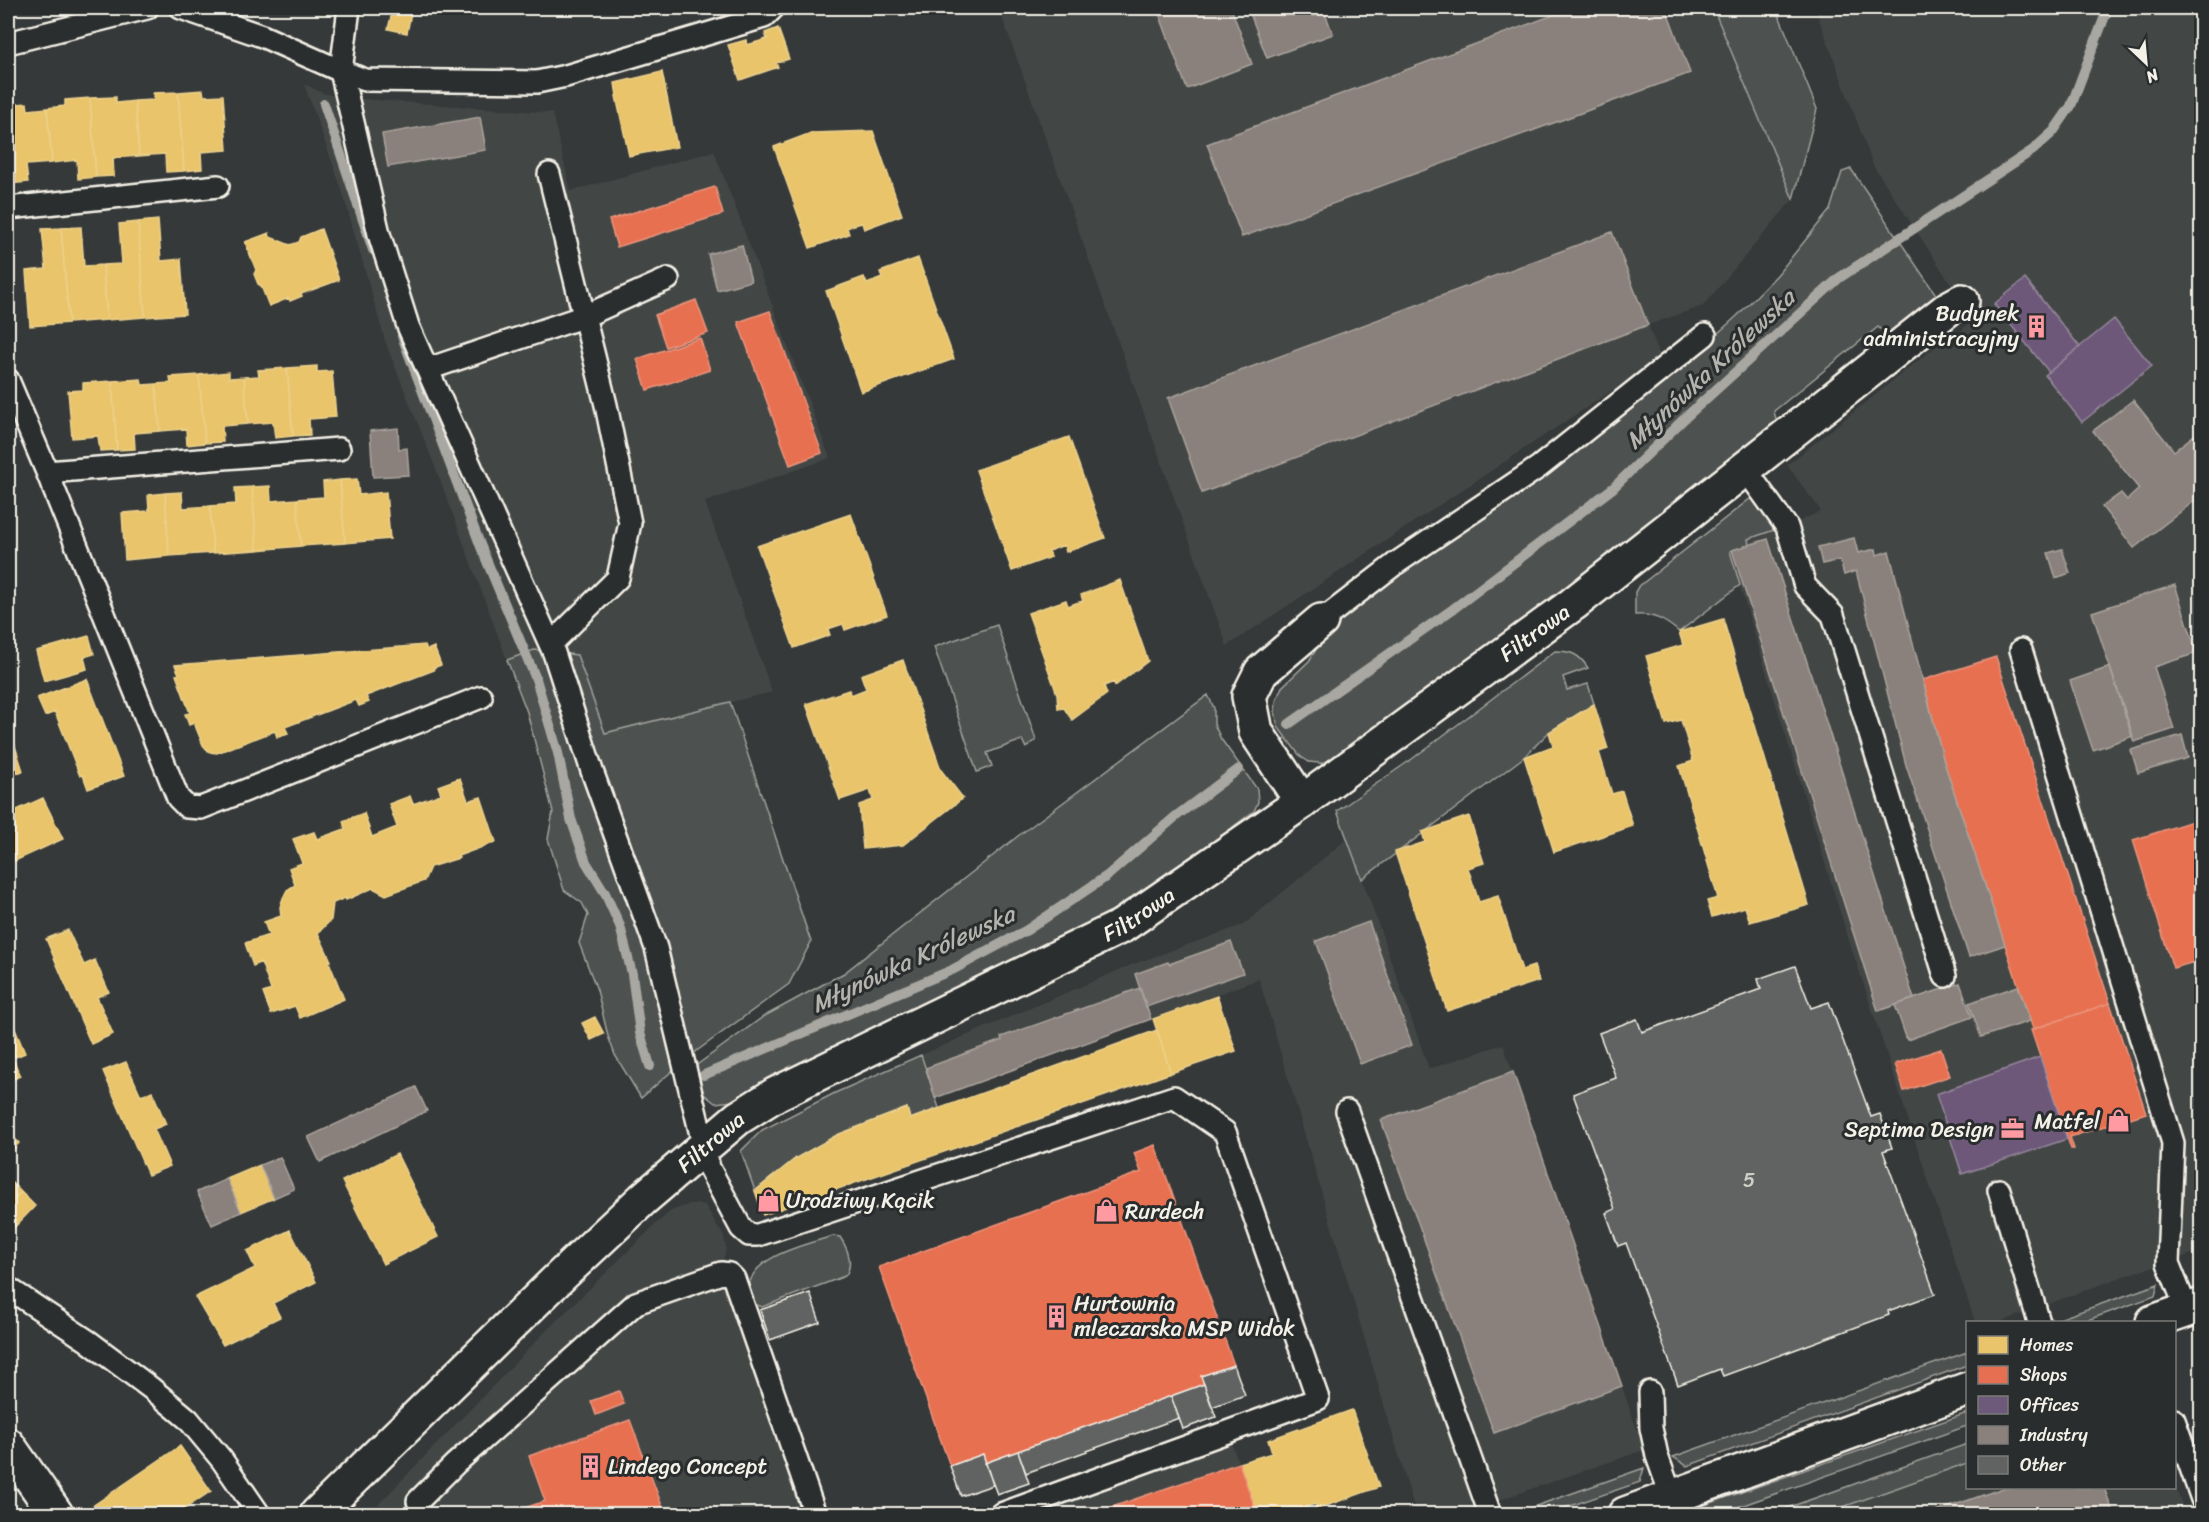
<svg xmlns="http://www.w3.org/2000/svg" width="2209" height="1522" viewBox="0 0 2209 1522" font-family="Sriracha,sans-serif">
<rect width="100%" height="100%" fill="#363939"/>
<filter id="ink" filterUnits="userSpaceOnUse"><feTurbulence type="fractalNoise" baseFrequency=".0167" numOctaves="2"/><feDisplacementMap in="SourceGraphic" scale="12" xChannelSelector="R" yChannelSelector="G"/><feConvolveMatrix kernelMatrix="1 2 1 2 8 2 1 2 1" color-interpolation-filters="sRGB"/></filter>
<g filter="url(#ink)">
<path fill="#434645" d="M 1009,8 L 1713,8 L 1793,199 L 1703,306 L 1648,325 L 1661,358 L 1227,646 L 1000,11 Z
M 1815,8 L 2201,8 L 2201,1251 L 2121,1277 L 2000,1322 L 1975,1322 L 1844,925 L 1729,551 L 1749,544 L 1747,539 L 1787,527 L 1821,511 L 1787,465 L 1944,340 L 1955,339 L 1972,318 L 1964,309 L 1966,307 L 1873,165 Z
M 304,84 L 325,94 L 348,98 L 552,113 L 571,191 L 714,151 L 830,458 L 705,502 L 772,692 L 605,733 L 577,655 L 534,650 L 507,660 L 436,469 L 386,344 L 342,190 Z
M 1348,838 L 1429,1069 L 1503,1044 L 1644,1450 L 1458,1514 L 1416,1514 L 1259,979 L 935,1098 L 921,1055 L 1131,965 L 1243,925 Z
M 690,1204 L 705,1205 L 724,1237 L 726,1248 L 722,1267 L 808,1514 L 369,1514 L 545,1332 L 657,1223 L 671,1211 Z
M 1230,1439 L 1257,1514 L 1014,1514 Z
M 1967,1463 L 1968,1488 L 2175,1486 L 2185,1514 L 1823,1514 Z"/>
<path fill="#4e514f" stroke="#a1a19c" stroke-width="1.5" d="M 1713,8 L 1776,8 L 1817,109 L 1793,199 Z
M 1851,169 L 1939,299 L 1890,338 L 1878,327 L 1774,411 L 1778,428 L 1601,565 L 1329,764 L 1309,762 L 1300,756 L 1278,727 L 1275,712 L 1276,701 L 1282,687 L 1309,661 L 1330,627 L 1388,579 L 1505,500 L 1621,415 L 1698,351 L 1737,316 L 1777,275 L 1830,210 L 1842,172 Z
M 1756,494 L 1777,529 L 1748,539 L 1749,545 L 1730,551 L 1740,585 L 1679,632 C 1666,621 1653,613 1635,615 L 1635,592 L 1638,587 Z
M 997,625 L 1036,740 L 1026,748 L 1022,740 L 987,753 L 992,766 L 977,772 L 934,647 Z
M 534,650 L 577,655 L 605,733 L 730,702 L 811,942 L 789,984 L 687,1058 L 641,1098 L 615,1055 L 608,1036 L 597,990 L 579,943 L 588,915 L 582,903 L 564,890 L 548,839 L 553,812 L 527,712 L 507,660 Z
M 1555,651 C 1571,651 1579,654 1588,668 L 1563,677 L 1567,690 L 1588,684 L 1594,704 L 1549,732 L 1524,757 L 1362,879 L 1337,811 L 1412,759 Z
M 1208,695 L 1214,708 L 1214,724 L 1221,739 L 1257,789 L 1258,802 L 1254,811 L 1233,827 L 1238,837 L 1114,914 L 733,1101 L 715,1103 L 700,1091 L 694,1067 L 763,1017 L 844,973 L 1018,836 Z
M 921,1055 L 939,1108 L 910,1119 L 907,1108 L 837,1135 L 796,1158 L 755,1191 L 741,1151 L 762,1130 L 835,1093 Z
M 833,1236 L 840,1237 C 848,1249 854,1265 845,1276 L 762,1307 L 755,1304 C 754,1299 751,1294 750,1290 C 745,1257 811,1243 833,1236 Z
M 2158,1284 L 2155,1296 L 2082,1322 L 2058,1322 L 2056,1320 Z
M 1967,1352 L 1967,1365 L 1687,1466 L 1673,1457 Z
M 1967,1413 L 1967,1426 L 1718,1514 L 1695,1514 L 1702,1506 Z
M 1967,1444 L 1967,1463 L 1823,1514 L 1770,1514 Z
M 1644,1468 L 1640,1482 L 1547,1514 L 1513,1514 Z"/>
<path fill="#e9c46a" stroke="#ecd290" stroke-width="1.5" d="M 393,8 L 412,8 L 407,33 L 388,29 Z
M 778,28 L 789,59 L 776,63 L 778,67 L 740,80 L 728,45 L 746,40 L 747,45 L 767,39 L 765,33 Z
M 662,72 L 677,147 L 629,156 L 616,96 L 617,96 L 615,83 Z
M 203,90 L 204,96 L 223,95 L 227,150 L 201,152 L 202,169 L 184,171 L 178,92 Z
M 178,92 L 184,171 L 166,172 L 165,154 L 139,156 L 135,101 L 154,100 L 153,93 Z
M 116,97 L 116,103 L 135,101 L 139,156 L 113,158 L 114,176 L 96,177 L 90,98 Z
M 90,98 L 96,177 L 78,179 L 77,160 L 52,163 L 47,108 L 65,106 L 65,100 Z
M 27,103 L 28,110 L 47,108 L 52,163 L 26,165 L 28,182 L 9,184 L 8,105 Z
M 873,131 L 902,215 L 864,229 L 862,223 L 854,225 L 847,228 L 849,234 L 810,248 L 774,147 L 811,133 Z
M 158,220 L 161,261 L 181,259 L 185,314 L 145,317 L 138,222 Z
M 138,222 L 145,317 L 107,320 L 103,265 L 122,264 L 119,224 Z
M 81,227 L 84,266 L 103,265 L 107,320 L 69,323 L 61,228 Z
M 61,228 L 69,323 L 30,326 L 26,271 L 46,269 L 42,229 Z
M 321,229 L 339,280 L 301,294 L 302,296 L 290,301 L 289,298 L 269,306 L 261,286 L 258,284 L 254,274 L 256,270 L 245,242 L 269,233 L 270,237 L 290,245 L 299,242 L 301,237 Z
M 918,258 L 954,359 L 861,392 L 826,291 L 864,277 L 867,284 L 882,278 L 880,272 Z
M 317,366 L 317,372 L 332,371 L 336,417 L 309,419 L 310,435 L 293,436 L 287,368 Z
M 287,368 L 293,436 L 275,438 L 273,422 L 248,424 L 244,377 L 259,376 L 258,370 Z
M 229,372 L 229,378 L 244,377 L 248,424 L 222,426 L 223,442 L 205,443 L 199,375 Z
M 199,375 L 205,443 L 187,445 L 186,429 L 160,431 L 156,384 L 171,383 L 170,377 Z
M 141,379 L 142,385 L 156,384 L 160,431 L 134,433 L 135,449 L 117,450 L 112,381 Z
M 112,381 L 117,450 L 100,451 L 98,436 L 72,438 L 68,391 L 83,390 L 83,383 Z
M 1069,437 L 1105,538 L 1066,552 L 1064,545 L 1049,551 L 1051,557 L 1012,571 L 976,470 Z
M 357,479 L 359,495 L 386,492 L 390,539 L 345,543 L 340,480 Z
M 340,480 L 345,543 L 301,546 L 297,499 L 324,497 L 323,482 Z
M 270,486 L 271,501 L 297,499 L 301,546 L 257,550 L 252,487 Z
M 252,487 L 257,550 L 213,553 L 210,506 L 236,504 L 235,488 Z
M 182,492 L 183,508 L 210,506 L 213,553 L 169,556 L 165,493 Z
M 165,493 L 169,556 L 125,560 L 122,513 L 149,511 L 148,495 Z
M 851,514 L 887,615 L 845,630 L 843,624 L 828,629 L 830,635 L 794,648 L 757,546 Z
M 1120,580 L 1148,661 L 1115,686 L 1114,682 L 1104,686 L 1107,694 L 1072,720 L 1064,708 L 1058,709 L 1057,694 L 1028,613 L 1066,600 L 1068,606 L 1076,603 L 1083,601 L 1081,595 Z
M 1723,619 L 1809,905 L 1750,922 L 1745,907 L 1712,917 L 1707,901 L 1718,898 L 1679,766 L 1693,761 L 1681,720 L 1666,724 L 1646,656 L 1683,645 L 1679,632 Z
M 89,636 L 94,654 L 84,657 L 87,669 L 44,681 L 36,651 Z
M 425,645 L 427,650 L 434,647 L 441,665 L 433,668 L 434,670 L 366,696 L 369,702 L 359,706 L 356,700 L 285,727 L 288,733 L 277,737 L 275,731 L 217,753 L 209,752 L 203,745 L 194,723 L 189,725 L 185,714 L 190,713 L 176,675 L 179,674 L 175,665 Z
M 903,660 L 941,770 L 963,798 L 903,845 L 863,849 L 859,805 L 873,800 L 870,790 L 840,800 L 806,704 L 849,690 L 851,695 L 866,689 L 861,675 Z
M 87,679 L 124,776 L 88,789 L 83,775 L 80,776 L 55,712 L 45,716 L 37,698 Z
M 1594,704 L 1608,749 L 1599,752 L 1612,794 L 1622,791 L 1633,826 L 1554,852 L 1524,757 L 1553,746 L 1549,732 Z
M 8,724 L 23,771 L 8,776 Z
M 460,778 L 468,801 L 481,797 L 496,842 L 458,856 L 459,858 L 430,867 L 424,881 L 386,895 L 373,888 L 346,900 L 345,898 L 333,903 L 331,920 L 318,933 L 331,961 L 329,962 L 344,999 L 300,1018 L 295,1006 L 271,1014 L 263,993 L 271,990 L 261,962 L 253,966 L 245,943 L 269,935 L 264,922 L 281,916 L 280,907 L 283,898 L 287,890 L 295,885 L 289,868 L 302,863 L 293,839 L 314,832 L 317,839 L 345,829 L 343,821 L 364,813 L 372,837 L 397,827 L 389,804 L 410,796 L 413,804 L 441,794 L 438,786 Z
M 43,798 L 63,839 L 8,864 L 8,814 Z
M 1469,816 L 1484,863 L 1468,868 L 1479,902 L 1498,896 L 1522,970 L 1534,966 L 1539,981 L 1447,1011 L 1395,852 L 1425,842 L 1422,832 Z
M 68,930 L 84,965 L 95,960 L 109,992 L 97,997 L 113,1034 L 91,1044 L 46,939 Z
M 1217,996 L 1236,1051 L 1171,1073 L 1153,1019 Z
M 8,1012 L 25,1053 L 13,1058 L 20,1076 L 8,1082 Z
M 595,1017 L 604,1034 L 591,1040 L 582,1023 Z
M 1157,1030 L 1171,1073 L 763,1215 L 755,1191 L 796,1158 L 837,1135 L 907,1108 L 910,1119 Z
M 126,1062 L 141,1096 L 152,1091 L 166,1124 L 154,1129 L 170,1166 L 148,1175 L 103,1071 Z
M 8,1131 L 19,1143 L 8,1155 Z
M 397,1154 L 438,1237 L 383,1264 L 342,1181 Z
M 260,1165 L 274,1198 L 241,1212 L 227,1179 Z
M 8,1179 L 21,1192 L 8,1205 Z
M 21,1192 L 35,1206 L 8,1234 L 8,1205 Z
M 290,1230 L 316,1282 L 273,1303 L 280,1317 L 223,1345 L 195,1297 L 255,1268 L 247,1251 Z
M 1352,1410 L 1379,1487 L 1317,1509 L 1315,1504 L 1286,1514 L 1257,1514 L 1239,1463 L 1272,1453 L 1268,1440 Z
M 180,1446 L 211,1491 L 177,1514 L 88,1514 L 85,1511 Z"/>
<path fill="#e76f51" stroke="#eb967e" stroke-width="1.5" d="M 715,187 L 723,214 L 617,247 L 609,220 Z
M 696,300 L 708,333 L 666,347 L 655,315 Z
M 770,311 L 822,453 L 790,465 L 738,322 Z
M 700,338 L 710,370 L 647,390 L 637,359 Z
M 1996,657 L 2110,1003 L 2033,1029 L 1944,762 L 1923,680 Z
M 2202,818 L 2202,960 L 2173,968 L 2133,840 Z
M 2110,1003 L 2146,1113 L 2070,1137 L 2074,1149 L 2071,1149 L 2031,1030 Z
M 1941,1049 L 1950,1076 L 1904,1091 L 1895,1064 Z
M 1155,1145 L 1234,1365 L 1201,1376 L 1204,1384 L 985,1463 L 983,1454 L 950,1466 L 879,1267 L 1141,1172 L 1134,1153 Z
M 619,1391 L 624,1404 L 596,1415 L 591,1401 Z
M 630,1420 L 665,1514 L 507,1514 L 545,1501 L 529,1456 Z
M 1239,1463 L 1257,1514 L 1092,1514 Z"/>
<path fill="#6d597a" stroke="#96879b" stroke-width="1.5" d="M 2025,279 L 2080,347 L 2049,372 L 1994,304 Z
M 2114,319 L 2152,366 L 2082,422 L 2045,375 Z
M 2040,1057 L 2067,1139 L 1962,1174 L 1936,1094 Z"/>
<path fill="#8a817c" stroke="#aaa39c" stroke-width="1.5" d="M 1157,8 L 1231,8 L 1252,64 L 1187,89 Z
M 1248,8 L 1323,8 L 1333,34 L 1267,58 Z
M 1572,8 L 1666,8 L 1690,73 L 1242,237 L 1207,144 Z
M 480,117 L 486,150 L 388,167 L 382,134 Z
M 1612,232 L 1648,325 L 1202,493 L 1168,398 Z
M 742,245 L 751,281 L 717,290 L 708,254 Z
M 2133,400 L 2174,451 L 2198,432 L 2202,436 L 2202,495 L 2134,548 L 2102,507 L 2121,493 L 2127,500 L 2139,489 L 2093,431 Z
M 398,428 L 399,449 L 407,448 L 409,475 L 373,477 L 370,431 Z
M 1854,538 L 1858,553 L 1876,549 L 1877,555 L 1889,551 L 1944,762 L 2005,945 L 1969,957 L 1906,765 L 1856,571 L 1844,575 L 1840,560 L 1822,564 L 1818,547 Z
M 1768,539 L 1914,999 L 1878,1011 L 1732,550 Z
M 2062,549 L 2070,573 L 2056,578 L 2048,553 Z
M 2175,585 L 2197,653 L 2154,667 L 2174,729 L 2134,742 L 2092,612 Z
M 2110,667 L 2133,736 L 2093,750 L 2070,681 Z
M 2182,735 L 2188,758 L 2138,773 L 2131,750 Z
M 1369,922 L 1412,1045 L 1360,1064 L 1316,941 Z
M 1231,942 L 1243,973 L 1146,1007 L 1135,974 L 1168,962 L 1169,964 Z
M 1960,983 L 1972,1017 L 1907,1040 L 1895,1005 Z
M 2018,986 L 2030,1021 L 1981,1037 L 1969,1003 Z
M 1140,988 L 1151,1019 L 935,1098 L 926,1068 L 1002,1040 L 1001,1037 Z
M 1513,1072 L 1622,1386 L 1494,1433 L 1381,1120 Z
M 416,1087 L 427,1111 L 320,1162 L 308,1137 Z
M 280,1157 L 294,1189 L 274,1198 L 260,1165 Z
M 227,1179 L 241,1212 L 212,1225 L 197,1192 Z
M 2003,1488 L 2104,1488 L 2114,1514 L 1929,1514 Z"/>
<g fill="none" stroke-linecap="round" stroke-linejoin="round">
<path stroke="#a8a7a1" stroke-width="10" d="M 324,104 L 373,250
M 402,336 L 481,547 L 536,679 L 558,753 L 571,819 L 586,862 L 605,893 L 620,926 L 632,974 L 640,1033 L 650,1066
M 1289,724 L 1453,609 L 1613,488 L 1687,416 L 1839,278 L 2033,150 L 2053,132 L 2071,106 L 2108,8
M 704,1075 L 952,970 L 1027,930 L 1107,876 L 1175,817 L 1239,769"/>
</g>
<path fill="#616362" stroke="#f4f1e8" stroke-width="1.5" d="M 1795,966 L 1811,1008 L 1829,1002 L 1871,1117 L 1880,1114 L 1892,1148 L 1883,1151 L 1935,1294 L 1888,1311 L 1889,1315 L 1723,1376 L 1720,1369 L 1678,1385 L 1626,1243 L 1618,1246 L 1606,1213 L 1615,1209 L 1573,1094 L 1616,1078 L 1599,1033 L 1637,1019 L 1642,1032 L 1761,989 L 1758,979 Z
M 810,1293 L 820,1322 L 770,1340 L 760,1310 Z
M 1234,1365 L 1245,1395 L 1212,1407 L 1201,1376 Z
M 1204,1384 L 1216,1417 L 1183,1429 L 1171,1396 Z
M 1171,1396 L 1179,1418 L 1026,1473 L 1018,1451 Z
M 1018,1451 L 1029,1483 L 997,1494 L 985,1463 Z
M 983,1454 L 993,1485 L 961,1496 L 950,1466 Z"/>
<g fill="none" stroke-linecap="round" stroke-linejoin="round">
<defs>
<path id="lane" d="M 181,8 L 262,36 L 341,71 L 379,234 L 408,326 L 554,653 L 592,771 L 656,948 L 709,1168 L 741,1228 L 749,1235 L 758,1235 L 1174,1097 L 1225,1132 L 1318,1399 L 1001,1514
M 349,8 L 341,71 L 365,80 L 537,82 L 566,76 L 764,17 L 773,8
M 8,43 L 147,8
M 549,174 L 606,405 L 630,523 L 618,578 L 551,644
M 8,208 L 218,186
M 428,369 L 585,316 L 668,279
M 8,380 L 47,472 L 178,798 L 187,807 L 201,808 L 481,697
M 1746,470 L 1787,527 L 1805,586 L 1833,615 L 1945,976
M 47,472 L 339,449
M 1321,621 L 1395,564 L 1539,467 L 1705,335
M 2021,650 L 2173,1143 L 2168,1263 L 2187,1310
M 1347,1111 L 1490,1514
M 1999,1190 L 2039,1322
M 8,1288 L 88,1341 L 152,1389 L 188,1419 L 222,1460 L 259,1514
M 1650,1392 L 1651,1428 L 1657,1456 L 1672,1498
M 2174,1420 L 2202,1499
M 418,1501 L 455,1464 L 636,1303 L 721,1273 L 729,1274 L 734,1279 L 815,1514"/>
<g id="street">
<path d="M 1302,802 L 1256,732 L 1249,696 L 1261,672 L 1321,621"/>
<path d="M 2153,1322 L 2202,1305"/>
<path id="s1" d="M 317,1514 L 562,1275 L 643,1199 L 738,1118 L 776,1094 L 1122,926 L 1302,802 L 1573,604 L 1949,308 L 1962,301"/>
<path d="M 1625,1514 L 1968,1389"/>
</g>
<path id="secondary" d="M 8,1445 L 56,1514"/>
</defs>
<use href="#lane" stroke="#f4f1e8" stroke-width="26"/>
<use href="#street" stroke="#f4f1e8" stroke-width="38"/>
<use href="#secondary" stroke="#f4f1e8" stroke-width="38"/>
<use href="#lane" stroke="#2a2d2e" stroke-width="21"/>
<use href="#street" stroke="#2a2d2e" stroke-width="33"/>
<use href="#secondary" stroke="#2a2d2e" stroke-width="33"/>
</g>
</g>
<defs>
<symbol id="building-bare" viewBox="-9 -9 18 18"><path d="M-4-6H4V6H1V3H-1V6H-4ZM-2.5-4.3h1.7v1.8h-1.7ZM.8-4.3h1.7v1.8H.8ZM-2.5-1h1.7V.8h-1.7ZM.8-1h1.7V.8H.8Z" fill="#ff9aa2" stroke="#2a2d2e" stroke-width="2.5" paint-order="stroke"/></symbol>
<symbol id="shop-bare" viewBox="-9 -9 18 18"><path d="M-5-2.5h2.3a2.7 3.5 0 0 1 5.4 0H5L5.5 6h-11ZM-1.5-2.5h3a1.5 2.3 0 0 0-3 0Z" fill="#ff9aa2" stroke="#2a2d2e" stroke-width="2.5" paint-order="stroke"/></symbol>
<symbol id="office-bare" viewBox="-9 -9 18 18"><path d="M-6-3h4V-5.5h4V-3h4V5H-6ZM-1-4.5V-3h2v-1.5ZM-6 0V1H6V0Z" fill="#ff9aa2" stroke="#2a2d2e" stroke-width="2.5" paint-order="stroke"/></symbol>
</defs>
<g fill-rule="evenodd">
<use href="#building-bare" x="2020" y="310" width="33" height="33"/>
<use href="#shop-bare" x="2102" y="1104" width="33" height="33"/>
<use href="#office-bare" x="1996" y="1112" width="33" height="33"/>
<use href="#shop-bare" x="752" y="1184" width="33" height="33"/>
<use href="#shop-bare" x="1090" y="1194" width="33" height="33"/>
<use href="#building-bare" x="1040" y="1300" width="33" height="33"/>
<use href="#building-bare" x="574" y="1450" width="33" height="33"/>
</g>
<g text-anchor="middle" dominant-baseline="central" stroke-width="6" stroke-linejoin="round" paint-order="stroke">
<g font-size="20" fill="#cfcec6">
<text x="1749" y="1180">5</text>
</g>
<g font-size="22" fill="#f4f1e8" stroke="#2a2d2e" text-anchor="start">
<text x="2019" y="313" text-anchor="end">Budynek<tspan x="2019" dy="25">administracyjny</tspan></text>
<text x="2100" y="1121" text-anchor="end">Matfel</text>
<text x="1994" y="1129" text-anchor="end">Septima Design</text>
<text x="786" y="1200">Urodziwy Kącik</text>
<text x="1125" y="1211">Rurdech</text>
<text x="1074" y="1303">Hurtownia<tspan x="1074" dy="25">mleczarska MSP Widok</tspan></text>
<text x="608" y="1466">Lindego Concept</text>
</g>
<g font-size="22" fill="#f4f1e8" stroke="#2a2d2e">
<text stroke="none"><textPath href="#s1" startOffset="1514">Filtrowa</textPath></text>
<text stroke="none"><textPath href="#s1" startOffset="1028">Filtrowa</textPath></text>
<text stroke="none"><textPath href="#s1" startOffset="542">Filtrowa</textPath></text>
</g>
<g font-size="24" font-style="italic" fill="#b4b3ad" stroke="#2a2d2e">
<text transform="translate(1710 369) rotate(-43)">Młynówka Królewska</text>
<text transform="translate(913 959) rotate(-25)">Młynówka Królewska</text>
</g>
</g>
<rect width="2209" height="1522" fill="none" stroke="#2a2d2e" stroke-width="30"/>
<rect x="15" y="15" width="2179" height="1492" fill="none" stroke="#f4f1e8" stroke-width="2" filter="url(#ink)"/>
<rect x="1966" y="1321" width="210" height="168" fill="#2a2d2e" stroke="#7b7b78" stroke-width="1.5"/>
<rect x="1978" y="1336" width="30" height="18" fill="#e9c46a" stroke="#7b7b78" stroke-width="1.5"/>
<text x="2020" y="1351" font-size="18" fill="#f4f1e8">Homes</text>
<rect x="1978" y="1366" width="30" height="18" fill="#e76f51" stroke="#7b7b78" stroke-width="1.5"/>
<text x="2020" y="1381" font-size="18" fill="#f4f1e8">Shops</text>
<rect x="1978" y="1396" width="30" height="18" fill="#6d597a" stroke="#7b7b78" stroke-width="1.5"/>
<text x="2020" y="1411" font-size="18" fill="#f4f1e8">Offices</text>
<rect x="1978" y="1426" width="30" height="18" fill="#8a817c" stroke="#7b7b78" stroke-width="1.5"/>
<text x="2020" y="1441" font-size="18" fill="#f4f1e8">Industry</text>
<rect x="1978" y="1456" width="30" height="18" fill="#616362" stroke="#7b7b78" stroke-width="1.5"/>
<text x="2020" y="1471" font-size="18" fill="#f4f1e8">Other</text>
<g transform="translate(2146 63) rotate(154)" stroke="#2a2d2e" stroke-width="4.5" paint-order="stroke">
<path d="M0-4.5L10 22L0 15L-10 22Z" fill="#f4f1e8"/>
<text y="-9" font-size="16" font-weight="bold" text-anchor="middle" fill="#f4f1e8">N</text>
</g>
</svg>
